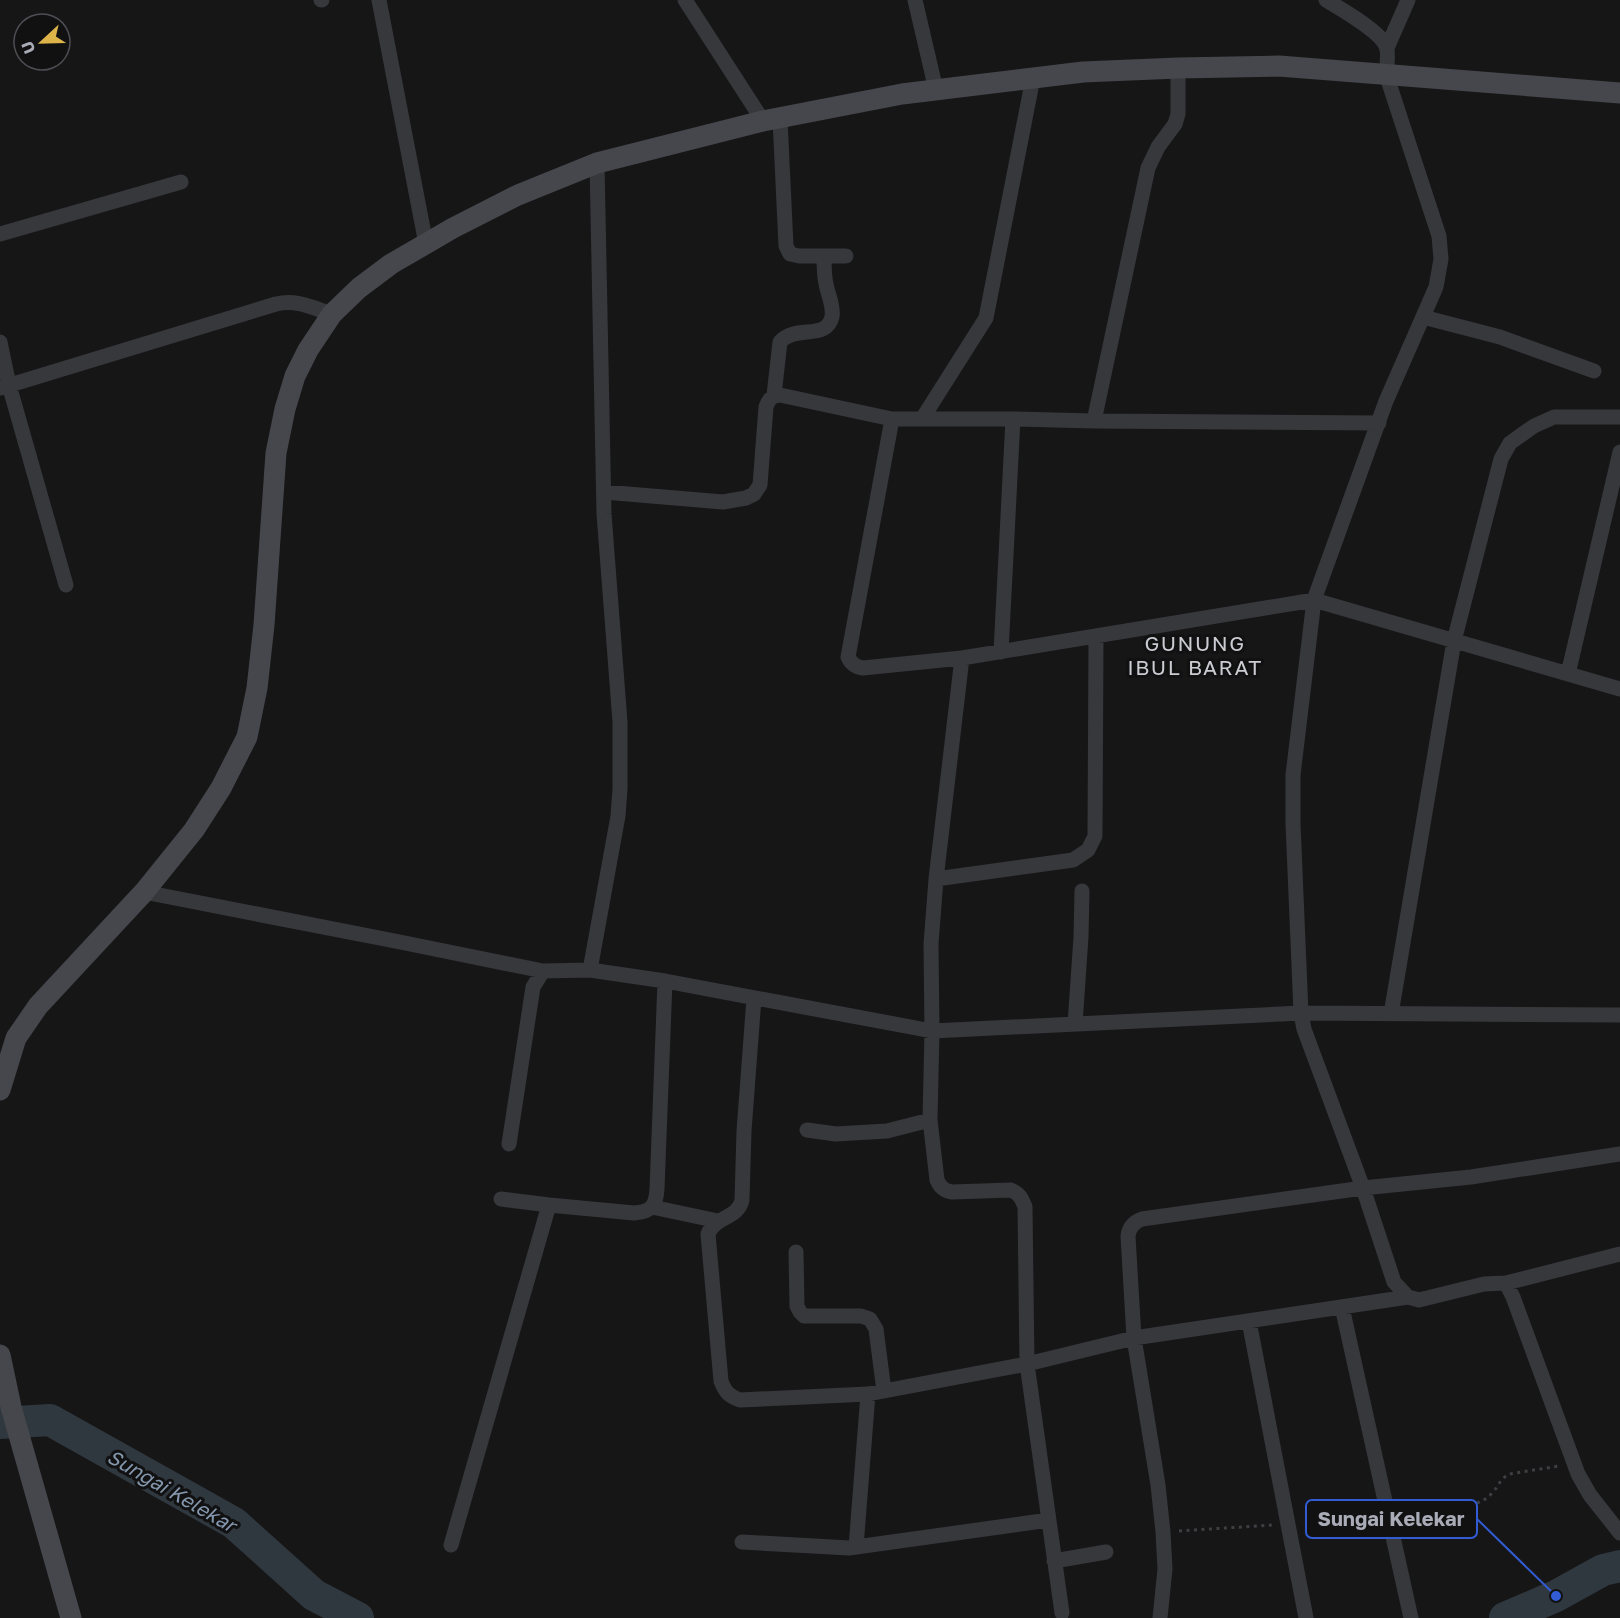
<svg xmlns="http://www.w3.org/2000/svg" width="1620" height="1618" viewBox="0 0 1620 1618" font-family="'Golos Text',sans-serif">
<rect width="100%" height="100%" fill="#161617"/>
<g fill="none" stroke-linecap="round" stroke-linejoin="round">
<path stroke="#30383f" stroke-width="32" d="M 0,1423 L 50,1420 L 234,1523 L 314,1595 L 358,1618
M 1505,1618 L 1556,1596 L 1603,1570 L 1620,1566"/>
<path stroke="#3d3f43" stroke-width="3" stroke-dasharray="3 4.5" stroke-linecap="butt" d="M 1403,1516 L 1475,1504 C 1482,1501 1487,1499 1492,1493 C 1499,1486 1499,1480 1509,1474 L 1559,1466
M 1305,1528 C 1328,1530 1350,1526 1373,1521
M 1179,1531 L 1272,1525"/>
<path stroke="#37383c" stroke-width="15" d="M 321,0 L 322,0
M 379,0 L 426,244
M 685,0 L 763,121
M 915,0 L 936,90
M 1326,0 C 1341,9 1380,31 1386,46 C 1389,53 1387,65 1386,74 L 1439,236 L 1441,259 L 1436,287 L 1386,401 L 1314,600 L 1293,775 L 1293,824 L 1301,1013 L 1304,1029 L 1363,1188 L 1394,1282 L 1408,1297 L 1419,1300 L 1484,1284 L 1506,1283 L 1513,1297 L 1578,1474 L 1590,1495 L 1620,1533
M 1387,48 L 1408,0
M 780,119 L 786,246 L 790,254 L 799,256 L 846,256
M 597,163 L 604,514 L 620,722 L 620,789 L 618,816 L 590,970 L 665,981 L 932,1031 L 1301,1013 L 1620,1015
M 0,234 L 181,182
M 1423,317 L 1500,337 L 1594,371
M 0,342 L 9,385 L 66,585
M 0,388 L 276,304 C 297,299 313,308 332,314
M 774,395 L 780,342 C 796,324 826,341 832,317 C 834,306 828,295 826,284 C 824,275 824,265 824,256
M 892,419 L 848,657 C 851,664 856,667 863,668 L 962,658 L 1314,600 L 1620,689
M 922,419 L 986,318 L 1033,78
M 1094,421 L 1148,168 L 1158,147 L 1175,124 L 1178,114 L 1178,68
M 604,492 L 723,502 L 746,498 L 754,494 L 760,485 L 766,407 C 769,399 771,396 780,395 L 892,419 L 1013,419 L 1094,421 L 1379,423
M 1001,652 L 1013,419
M 962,658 L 936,879 L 931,944 L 932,1031 L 930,1120 L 937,1180 C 940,1187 944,1191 952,1192 L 1011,1190 C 1020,1194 1022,1199 1025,1207 L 1027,1364 L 1062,1613
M 1568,674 L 1620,452
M 936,879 L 1073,860 L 1088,850 L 1095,836 L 1096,637
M 144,892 L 400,942 L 543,971 L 590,970
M 754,998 L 744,1131 L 742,1200 C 738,1219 715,1216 708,1234 L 721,1381 C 725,1392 729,1396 740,1400 L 868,1394 L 1027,1364 L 1134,1338 L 1408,1297
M 1391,1014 L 1454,641 L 1501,459 L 1510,443 L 1534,426 L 1554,417 L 1620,417
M 1075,1024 L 1081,937 L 1082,891
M 807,1130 L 836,1134 L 887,1131 L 930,1120
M 509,1144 L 533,987 L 543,971
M 501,1199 L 549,1205 L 634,1213 C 652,1212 656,1205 657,1189 L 665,981
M 652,1207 L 718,1221
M 796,1252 L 797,1306 L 800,1312 L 804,1316 L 861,1316 L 870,1319 L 876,1329 L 884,1391
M 1506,1283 L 1620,1254
M 1342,1307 L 1411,1618
M 1249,1321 L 1306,1618
M 742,1542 L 849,1548 L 1049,1520
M 451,1545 L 549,1205
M 856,1547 L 868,1394
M 1054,1561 L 1106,1552
M 1160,1618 L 1165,1569 L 1163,1532 L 1158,1485 L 1134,1338 L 1128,1236 C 1129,1227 1134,1222 1142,1219 L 1363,1188 L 1471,1177 L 1620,1154"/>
<path stroke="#46474c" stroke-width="21" d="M 0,1090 L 16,1038 L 38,1006 L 144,892 L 194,830 L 221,788 L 247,737 L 257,688 L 264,625 L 276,453 L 285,409 L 295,376 L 308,350 L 332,314 L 359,288 L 391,264 L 453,228 L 518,195 L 597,163 L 763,121 L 902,94 L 1083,72 L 1178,68 L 1279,66 L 1620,93
M 0,1355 L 11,1407 L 71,1618"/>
</g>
<g text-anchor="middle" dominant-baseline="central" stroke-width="6" stroke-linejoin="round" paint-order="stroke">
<g font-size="20" font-style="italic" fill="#8497ad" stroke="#111112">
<text transform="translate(172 1490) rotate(30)">Sungai Kelekar</text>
</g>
<g font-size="21" letter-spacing="1.5" fill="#caccd2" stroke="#111112">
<text x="1195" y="643">GUNUNG<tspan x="1195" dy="24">IBUL BARAT</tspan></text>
</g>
</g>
<path fill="none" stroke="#325cd3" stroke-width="2" d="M1556 1596L1477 1519"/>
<circle fill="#325cd3" stroke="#111112" stroke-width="2" cx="1556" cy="1596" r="6"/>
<rect fill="#111112" stroke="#325cd3" stroke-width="2" x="1306" y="1500" width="171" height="38" rx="6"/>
<g font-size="20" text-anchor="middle" font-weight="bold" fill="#a9acb6">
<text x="1391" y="1526">Sungai Kelekar</text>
</g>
<g transform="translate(42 42) rotate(248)"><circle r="28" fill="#111112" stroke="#4e4f54" stroke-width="1.5"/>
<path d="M0-4.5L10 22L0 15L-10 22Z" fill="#dcb449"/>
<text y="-9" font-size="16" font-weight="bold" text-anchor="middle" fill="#a9acb6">U</text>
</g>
</svg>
